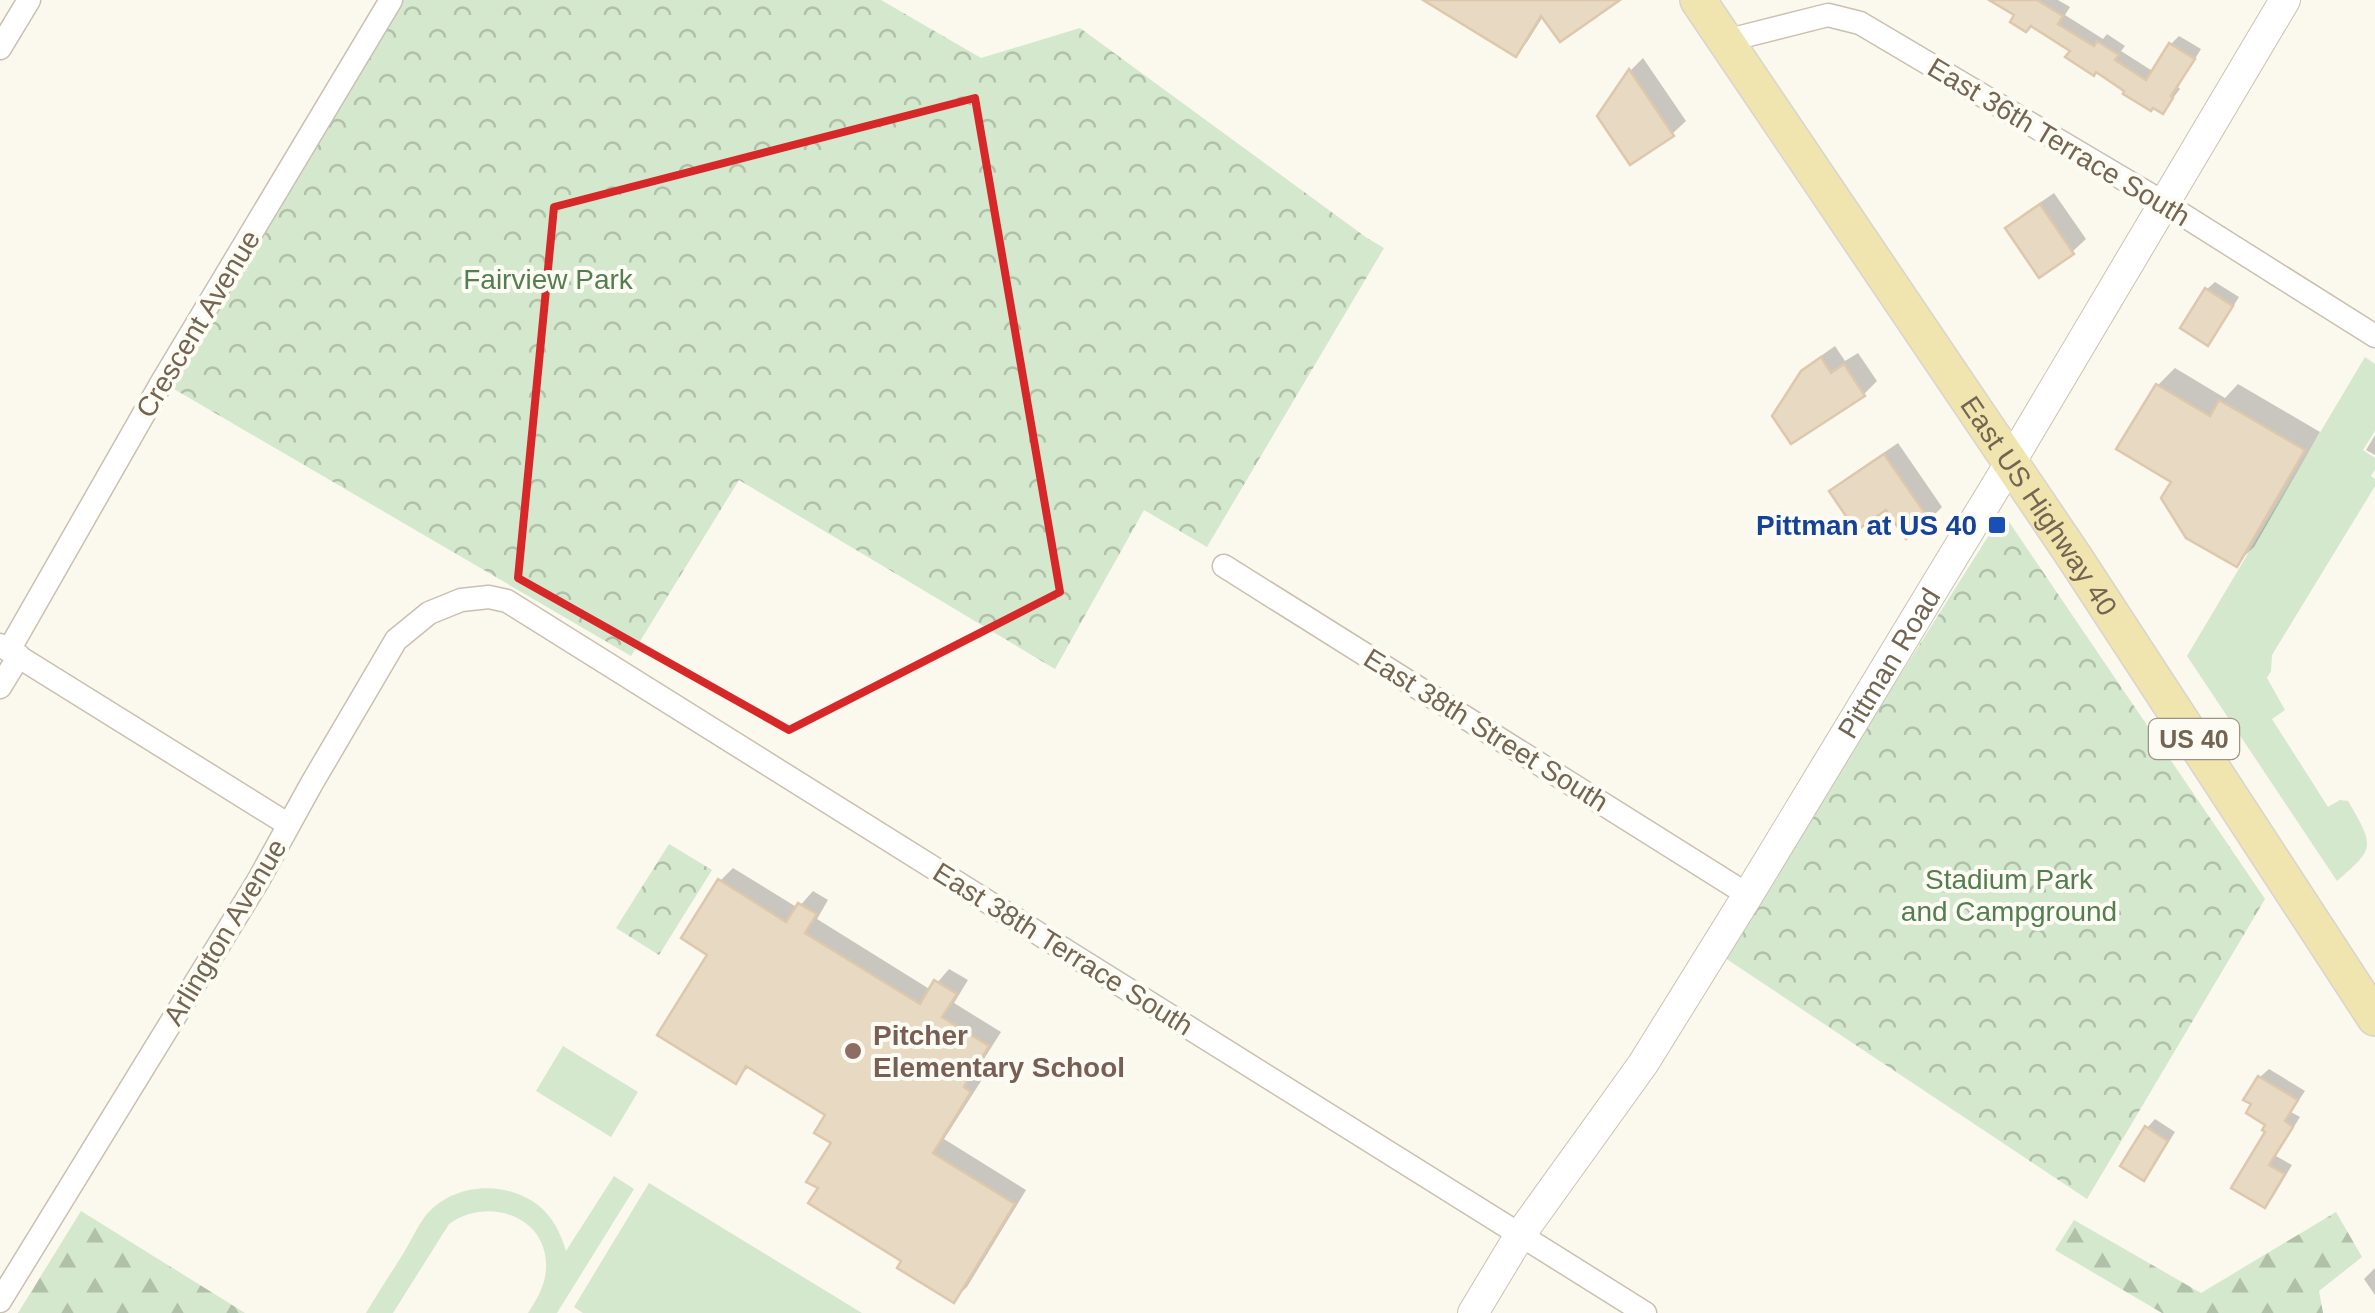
<svg xmlns="http://www.w3.org/2000/svg" width="2375" height="1313" viewBox="0 0 2375 1313" font-family="Helvetica,sans-serif">
<defs>
<pattern id="forest-firs" width="22" height="20" patternUnits="userSpaceOnUse" patternTransform="scale(2.5)"><rect width="22" height="20" fill="#d3e8cd"/><path d="M5 1l3.5 6h-7zM16 11l3.5 6h-7z" fill="#b0c0a9"/></pattern>
<pattern id="park-crowns" width="20" height="18" patternUnits="userSpaceOnUse" patternTransform="scale(2.5)"><rect width="20" height="18" fill="#d3e8cd"/><path d="M2 6a3 3 0 1 1 6 0M12 15a3 3 0 1 1 6 0" fill="none" stroke="#b0c0a9"/></pattern>
</defs>
<rect width="100%" height="100%" fill="#fbf8ee"/>
<path fill="#d3e8cd" d="M 2365,357 L 2375,364 L 2375,431 L 2363,450 L 2375,458 L 2375,469 L 2371,476 L 2375,479 L 2375,486 L 2272,655 L 2271,671 L 2267,678 L 2285,710 L 2272,719 L 2328,807 L 2340,800 L 2348,801 C 2375,847 2375,848 2337,881 L 2187,656 Z
M 563,1046 L 638,1092 L 611,1137 L 536,1091 Z
M 614,1176 L 634,1189 L 557,1313 L 528,1313 C 537,1299 545,1286 546,1269 C 549,1216 488,1196 449,1224 L 393,1313 L 366,1313 C 378,1293 391,1273 403,1254 C 411,1241 418,1225 427,1214 C 448,1190 483,1183 512,1192 C 543,1201 558,1223 566,1251 Z
M 649,1183 L 862,1313 L 583,1313 L 574,1307 Z"/>
<path fill="url(#forest-firs)" d="M 81,1211 L 245,1313 L 18,1313 Z
M 2336,1212 L 2362,1257 L 2319,1291 L 2323,1313 L 2162,1313 L 2055,1250 L 2074,1220 L 2201,1293 Z"/>
<path fill="url(#park-crowns)" d="M 391,0 L 881,0 L 981,58 L 1080,28 L 1367,238 L 1384,248 L 1207,547 L 1144,510 L 1055,669 L 739,480 L 631,656 L 162,382 Z
M 2003,513 L 2265,899 L 2087,1199 L 1713,950 L 1878,710 Z
M 669,844 L 712,870 L 659,955 L 616,928 Z"/>
<path fill="#0003" d="M 1428,0 L 1613,0 L 1544,15 L 1527,42 L 1516,54 Z
M 1994,0 L 2058,0 L 2070,7 L 2065,15 L 2103,39 L 2107,34 L 2125,46 L 2121,51 L 2154,72 L 2171,44 L 2179,36 L 2201,49 L 2178,87 L 2180,89 L 2163,111 Z
M 1643,58 L 1686,121 L 1672,134 L 1600,116 L 1631,70 Z
M 2054,193 L 2086,239 L 2072,252 L 2008,228 L 2022,215 Z
M 2215,282 L 2239,297 L 2216,334 L 2208,342 L 2206,290 Z
M 1835,346 L 1845,361 L 1858,353 L 1877,381 L 1864,394 L 1803,372 L 1818,358 Z
M 2175,368 L 2225,398 L 2238,384 L 2320,432 L 2254,547 L 2236,564 L 2174,482 L 2120,448 L 2158,385 Z
M 2375,435 L 2375,455 L 2366,450 Z
M 1898,443 L 1942,507 L 1929,520 L 1832,492 L 1845,479 Z
M 733,868 L 798,908 L 813,891 L 828,900 L 817,919 L 931,990 L 949,969 L 968,980 L 954,1003 L 1001,1032 L 975,1073 L 983,1078 L 944,1139 L 1026,1190 L 967,1287 L 953,1300 L 821,1187 L 834,1142 L 829,1115 L 750,1066 L 735,1080 L 720,881 Z
M 2269,1069 L 2305,1091 L 2291,1112 L 2300,1117 L 2276,1156 L 2292,1165 L 2273,1197 L 2265,1205 L 2268,1124 L 2260,1077 Z
M 2155,1119 L 2175,1132 L 2152,1169 L 2143,1177 L 2147,1128 Z
M 2375,1268 L 2375,1295 L 2364,1279 Z"/>
<path fill="#e8d9c3" stroke="#dec8ab" stroke-width="2.5" d="M 1423,0 L 1620,0 L 1560,42 L 1541,16 L 1516,57 Z
M 1989,0 L 2037,0 L 2063,16 L 2058,24 L 2094,46 L 2097,41 L 2119,55 L 2115,60 L 2146,80 L 2169,43 L 2195,59 L 2171,96 L 2173,98 L 2163,114 L 2153,108 L 2151,111 L 2123,94 L 2124,91 L 2096,72 L 2094,76 L 2065,57 L 2070,51 L 2031,26 L 2026,32 L 2010,22 L 2014,15 Z
M 1629,69 L 1674,136 L 1630,165 L 1597,116 Z
M 2040,204 L 2074,254 L 2039,278 L 2005,228 Z
M 2205,288 L 2233,306 L 2208,346 L 2180,328 Z
M 1821,357 L 1831,373 L 1844,364 L 1865,396 L 1791,444 L 1772,416 L 1801,371 Z
M 2156,384 L 2210,416 L 2219,400 L 2305,450 L 2237,567 L 2186,538 L 2161,498 L 2171,482 L 2116,449 Z
M 1884,454 L 1931,522 L 1906,539 L 1886,510 L 1856,531 L 1829,491 Z
M 718,879 L 786,922 L 798,903 L 817,914 L 805,933 L 920,1004 L 934,980 L 957,994 L 942,1017 L 989,1046 L 964,1087 L 971,1092 L 933,1153 L 1015,1204 L 954,1303 L 897,1268 L 901,1261 L 808,1203 L 818,1188 L 806,1182 L 831,1143 L 814,1133 L 825,1115 L 746,1066 L 736,1084 L 657,1035 L 707,955 L 681,938 Z
M 2258,1076 L 2298,1100 L 2285,1121 L 2293,1127 L 2269,1165 L 2285,1174 L 2265,1208 L 2231,1188 L 2265,1132 L 2262,1130 L 2265,1125 L 2246,1113 L 2251,1104 L 2243,1100 Z
M 2145,1126 L 2168,1141 L 2144,1181 L 2120,1166 Z"/>
<g fill="none" stroke-linecap="round" stroke-linejoin="round">
<defs>
<path id="street" d="M 1725,41 L 1828,15 L 1860,23 L 2164,203 L 2375,336
M 0,48 L 29,0
M 1224,566 L 1748,895
M 0,645 L 289,825
M 9,650 L 162,382 L 391,0
M 0,687 L 19,656
M 0,1301 L 258,881 L 312,783 L 396,640 L 429,613 L 461,600 L 489,597 L 507,601 L 1645,1313"/>
<g id="secondary">
<path id="s1" d="M 1473,1313 L 1520,1235 L 1643,1064 L 1748,895 L 2010,463 L 2285,0"/>
</g>
<g id="primary">
<path id="s2" d="M 1698,0 L 2075,558 L 2375,1018"/>
</g>
</defs>
<use href="#street" stroke="#cac0b1" stroke-width="25"/>
<use href="#secondary" stroke="#ccc2b0" stroke-width="32"/>
<use href="#primary" stroke="#d8d4cf" stroke-width="38"/>
<use href="#street" stroke="#fff" stroke-width="22"/>
<use href="#secondary" stroke="#fff" stroke-width="30"/>
<use href="#primary" stroke="#f0e4af" stroke-width="35"/>
</g>
<path fill="none" stroke="#d62828" stroke-width="8" stroke-linejoin="round" d="M 975,98 L 1060,592 L 789,730 L 518,578 L 554,207 Z"/>
<rect fill="#1a4fb4" stroke="#fdfcf4" stroke-width="4" x="1987" y="515" width="20" height="20" rx="5"/>
<circle fill="#8d6e63" stroke="#fdfcf4" stroke-width="4" cx="853" cy="1051" r="10"/>
<g text-anchor="middle" dominant-baseline="central" stroke-width="8" stroke-linejoin="round" paint-order="stroke">
<rect fill="#fdfcf4" stroke="#9d9283" stroke-width="2.5" x="2149" y="719" width="90" height="40" rx="8"/>
<g font-size="25" font-weight="bold" fill="#746552">
<text x="2194" y="739">US 40</text>
</g>
<g font-size="28" fill="#746552" stroke="#fdfcf4">
<text transform="translate(2059 142) rotate(31)">East 36th Terrace South</text>
<text transform="translate(198 324) rotate(-59)">Crescent Avenue</text>
<text stroke="none"><textPath href="#s2" startOffset="610">East US Highway 40</textPath></text>
<text stroke="none"><textPath href="#s1" startOffset="772">Pittman Road</textPath></text>
<text transform="translate(1486 730) rotate(32)">East 38th Street South</text>
<text transform="translate(225 932) rotate(-59)">Arlington Avenue</text>
<text transform="translate(1063 949) rotate(32)">East 38th Terrace South</text>
</g>
<g font-size="28" fill="#547e4f" stroke="#fdfcf4">
<text x="548" y="279">Fairview Park</text>
<text x="2009" y="879">Stadium Park<tspan x="2009" dy="32">and Campground</tspan></text>
</g>
<g font-size="28" font-weight="bold" fill="#164399" stroke="#fdfcf4" text-anchor="end">
<text x="1977" y="525">Pittman at US 40</text>
</g>
<g font-size="28" font-weight="bold" fill="#785e54" stroke="#fdfcf4" text-anchor="start">
<text x="873" y="1035">Pitcher<tspan x="873" dy="32">Elementary School</tspan></text>
</g>
</g>
</svg>
